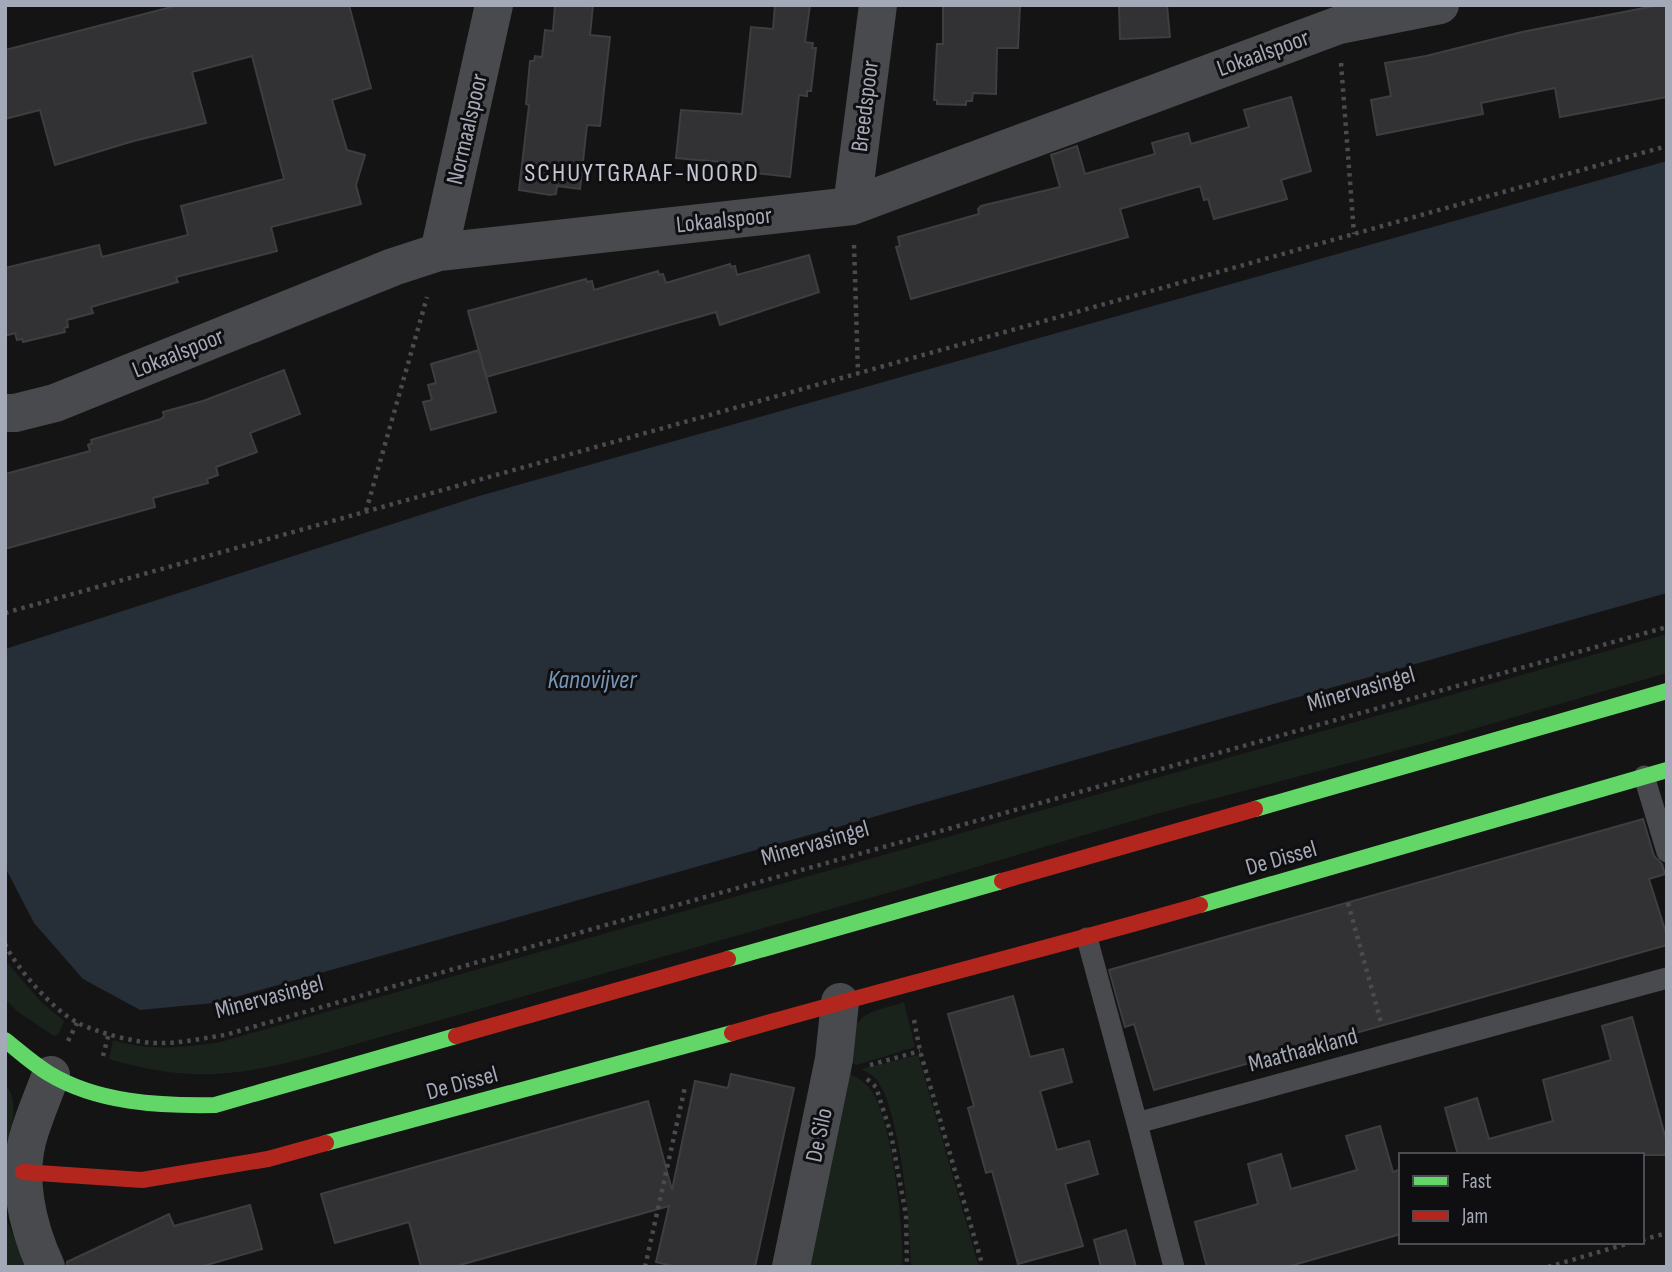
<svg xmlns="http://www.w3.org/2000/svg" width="1672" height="1272" viewBox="0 0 1672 1272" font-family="'Sofia Sans Condensed',sans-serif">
<rect width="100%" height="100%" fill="#141414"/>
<path fill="#1a221c" d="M 1667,634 L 1667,673 L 1425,743 L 1156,814 L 905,888 L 310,1057 C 234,1077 186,1082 109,1059 L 113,1040 C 149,1051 183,1048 220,1042 Z
M 5,960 L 41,1002 L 64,1021 L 59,1034 L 54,1036 L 18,1012 L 5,999 Z
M 904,1002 L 915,1047 L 857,1065 L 846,1061 C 855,1012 859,1016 904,1002 Z
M 918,1055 L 979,1267 L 911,1267 C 910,1225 901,1108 875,1078 C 871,1074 866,1072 861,1069 Z
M 845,1071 C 854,1076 865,1081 871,1090 C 893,1121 903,1228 903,1267 L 802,1267 Z
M 5,1083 C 21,1104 11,1127 5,1150 Z
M 5,1204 L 8,1223 L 26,1267 L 5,1267 Z"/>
<path fill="#262e37" d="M 1667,161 L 1667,593 L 214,1003 L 140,1010 L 83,979 L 34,923 L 5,867 L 5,649 L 479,496 Z"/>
<path fill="#323234" stroke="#3d3e41" stroke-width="2" d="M 179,5 L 349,5 L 371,88 L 332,100 L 347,150 L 365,155 L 356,185 L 361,204 L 271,227 L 277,251 L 176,277 L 178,282 L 91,307 L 93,313 L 67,320 L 68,327 L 64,328 L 65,332 L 23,342 L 22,339 L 17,340 L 15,333 L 5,336 L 5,268 L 99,245 L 102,257 L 188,235 L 181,206 L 284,179 L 252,56 L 192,72 L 206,123 L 130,142 L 55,165 L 40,110 L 5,119 L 5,50 Z
M 555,5 L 593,5 L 590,35 L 610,37 L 600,126 L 587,125 L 580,189 L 557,186 L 556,194 L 550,195 L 519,190 L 529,105 L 526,104 L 530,61 L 534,61 L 535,56 L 542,57 L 545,30 L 553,31 Z
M 775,5 L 810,5 L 805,42 L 813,43 L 812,48 L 816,48 L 811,91 L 807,91 L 807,96 L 799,95 L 790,177 L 746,172 L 746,164 L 676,158 L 681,110 L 742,114 L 751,27 L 773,29 Z
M 943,5 L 1020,5 L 1018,48 L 997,48 L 996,94 L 973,93 L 972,101 L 966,101 L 966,105 L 937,104 L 937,100 L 934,100 L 937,44 L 943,44 Z
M 1119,5 L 1167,5 L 1170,37 L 1120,39 Z
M 1659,5 L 1667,5 L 1667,97 L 1560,117 L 1555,88 L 1481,103 L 1483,114 L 1377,135 L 1371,100 L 1391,96 L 1385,63 L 1426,56 L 1522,32 Z
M 1291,97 L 1311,171 L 1281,180 L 1287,199 L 1214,219 L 1208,199 L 1204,200 L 1200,186 L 1120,209 L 1128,237 L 911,299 L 896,247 L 900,246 L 898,237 L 979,214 L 978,209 L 981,206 L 1060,187 L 1051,155 L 1077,146 L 1085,174 L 1155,154 L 1152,143 L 1188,133 L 1191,144 L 1249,127 L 1244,110 Z
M 809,255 L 819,292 L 720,325 L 716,312 L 486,377 L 468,311 L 586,279 L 587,282 L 592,281 L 594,290 L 658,271 L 659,275 L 663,274 L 666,283 L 730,264 L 731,267 L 735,266 L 737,275 Z
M 479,350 L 496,412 L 431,430 L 423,402 L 432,400 L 428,385 L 436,383 L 431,364 Z
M 284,370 L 300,414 L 250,433 L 257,452 L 216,467 L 218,475 L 207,479 L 208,483 L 153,498 L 155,507 L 5,549 L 5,474 L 90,451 L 88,445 L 92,443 L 91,440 L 161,419 L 164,416 L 163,412 L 203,401 Z
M 1643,819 L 1654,856 L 1662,864 L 1665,874 L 1649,879 L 1667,936 L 1667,945 L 1154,1090 L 1134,1024 L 1125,1027 L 1109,970 Z
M 1013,996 L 1030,1057 L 1063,1049 L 1072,1082 L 1040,1091 L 1057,1150 L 1089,1141 L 1098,1174 L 1065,1184 L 1083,1246 L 1018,1264 L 992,1171 L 986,1173 L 968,1108 L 974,1106 L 948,1014 Z
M 1632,1017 L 1667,1143 L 1667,1155 L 1458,1155 L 1445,1108 L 1477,1098 L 1489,1139 L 1553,1121 L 1543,1080 L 1611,1060 L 1602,1026 Z
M 731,1074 L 794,1088 L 755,1267 L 677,1267 L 656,1262 L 669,1206 L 453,1267 L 421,1267 L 409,1222 L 335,1243 L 321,1194 L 648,1101 L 672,1190 L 695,1081 L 728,1088 Z
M 1380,1126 L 1393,1172 L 1401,1169 L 1401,1234 L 1287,1267 L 1207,1267 L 1195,1222 L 1258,1204 L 1248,1164 L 1281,1154 L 1291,1189 L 1357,1170 L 1346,1136 Z
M 250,1205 L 262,1249 L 200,1267 L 67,1267 L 67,1262 L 169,1214 L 174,1226 Z
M 1126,1230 L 1136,1267 L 1101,1267 L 1094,1240 Z"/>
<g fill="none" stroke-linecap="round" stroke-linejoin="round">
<path stroke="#4a4b4f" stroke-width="4.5" stroke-dasharray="3.5 5" stroke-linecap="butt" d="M 1341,63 L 1354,234
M 854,245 L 858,373
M 366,511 L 427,297
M 5,613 L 1667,146
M 1348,903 L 1382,1026
M 5,944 C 17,969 53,1010 78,1023 C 98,1033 139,1044 161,1043 C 183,1043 204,1038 225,1035 L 620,921 L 1667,627
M 914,1020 L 920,1051 L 983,1267
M 68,1041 L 77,1023
M 103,1056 L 109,1033
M 870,1065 L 920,1051
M 867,1079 L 876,1087 L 891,1134 L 906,1215 L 907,1267
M 1642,1240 L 1667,1233
M 645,1267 L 685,1087
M 1548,1267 L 1633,1242"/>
<path stroke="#484a4d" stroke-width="21" d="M 1644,776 L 1667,852
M 1087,938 L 1137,1123 L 1667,978
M 1137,1123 L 1174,1267"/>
<path stroke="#484a4d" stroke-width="38" d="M 852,206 L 878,5
M 439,252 L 494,5
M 5,413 L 15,413 L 55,403 L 393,267 L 439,252 L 852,206 L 1339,25 L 1440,5
M 46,1267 C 27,1226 15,1175 30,1131 C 36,1112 44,1093 51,1075
M 791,1267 L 834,1059 L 840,1002"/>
<path stroke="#63d668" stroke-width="16" d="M 1255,809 L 1667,691
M 1200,905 L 1667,770
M 728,959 L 1002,881
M 5,1040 C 19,1051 32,1063 48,1073 C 97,1103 159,1106 215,1105 L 456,1036
M 326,1143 L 732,1033"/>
<path stroke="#b3261e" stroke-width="16" d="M 1002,881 L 1255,809
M 732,1033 C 887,988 1044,950 1200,905
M 456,1036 L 728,959
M 23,1172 L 142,1180 L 268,1159 L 326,1143"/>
</g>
<g text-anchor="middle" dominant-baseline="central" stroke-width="6" stroke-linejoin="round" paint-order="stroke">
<g font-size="24" fill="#a4a9b7" stroke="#0f0e10">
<text transform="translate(1263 53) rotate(-20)">Lokaalspoor</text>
<text transform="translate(865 106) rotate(-83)">Breedspoor</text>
<text transform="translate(467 129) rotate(-77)">Normaalspoor</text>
<text transform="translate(724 220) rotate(-6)">Lokaalspoor</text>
<text transform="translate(178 353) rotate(-22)">Lokaalspoor</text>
<text transform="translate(1361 689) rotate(-16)">Minervasingel</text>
<text transform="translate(815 843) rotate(-16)">Minervasingel</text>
<text transform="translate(1281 858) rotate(-16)">De Dissel</text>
<text transform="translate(269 997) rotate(-15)">Minervasingel</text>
<text transform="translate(1303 1050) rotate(-15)">Maathaakland</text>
<text transform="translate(462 1083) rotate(-15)">De Dissel</text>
<text transform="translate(819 1135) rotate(-78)">De Silo</text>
</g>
<g font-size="26" letter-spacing="2" fill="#c5c8d3" stroke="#0f0e10">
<text x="642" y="173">SCHUYTGRAAF-NOORD</text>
</g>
<g font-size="26" font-style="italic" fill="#7795b6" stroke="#0f0e10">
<text x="592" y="680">Kanovijver</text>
</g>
</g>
<rect width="1672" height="1272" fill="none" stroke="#a4a9b7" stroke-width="14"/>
<rect x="1399" y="1153" width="245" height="91" fill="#0f0e10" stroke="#4b4c53" stroke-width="2"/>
<rect x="1413" y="1176" width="35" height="10" fill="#63d668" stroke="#4b4c53" stroke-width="2"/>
<text x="1462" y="1188" font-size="21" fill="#a4a9b7">Fast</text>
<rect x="1413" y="1211" width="35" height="10" fill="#b3261e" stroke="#4b4c53" stroke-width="2"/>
<text x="1462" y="1223" font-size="21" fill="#a4a9b7">Jam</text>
</svg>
